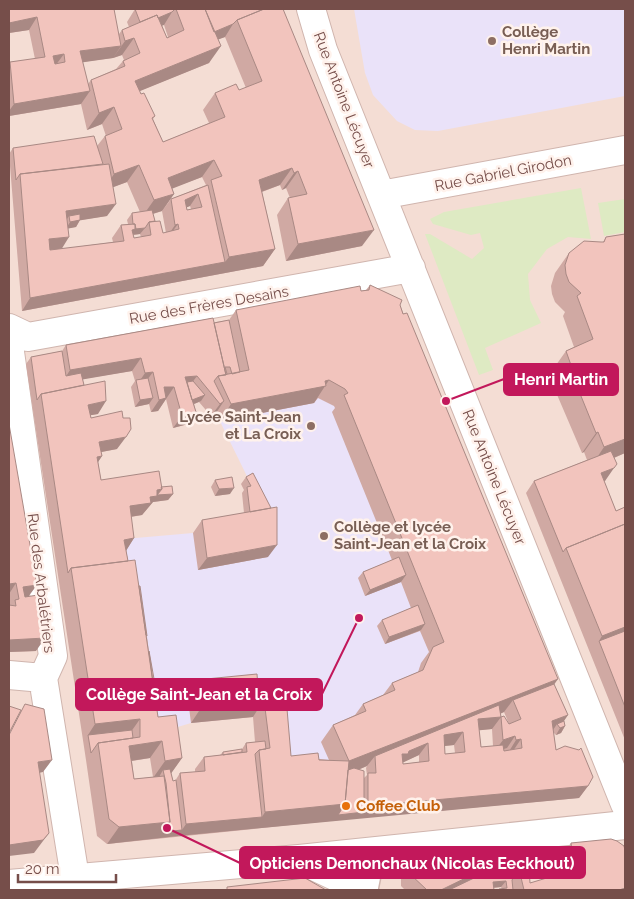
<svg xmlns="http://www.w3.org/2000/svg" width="634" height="899" viewBox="0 0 634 899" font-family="Raleway,sans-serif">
<rect width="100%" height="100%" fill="#fcede5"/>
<path fill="#f4ddd4" d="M 9,9 L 625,9 L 625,890 L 9,890 Z"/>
<path fill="#eae2f9" d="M 354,9 L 625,9 L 625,96 L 438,131 L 415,130 L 397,121 L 373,95 L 365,73 Z
M 388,295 L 551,681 L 338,779 L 279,773 L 274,714 L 191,723 L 161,732 L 124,539 L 193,533 L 268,519 L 206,393 Z"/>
<path fill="#deeac3" d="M 581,188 L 591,239 L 568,237 L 547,249 L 528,274 L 530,300 L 541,323 L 485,348 L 493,370 L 479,375 L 425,234 L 430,234 L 472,259 L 484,248 L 480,233 L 471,235 L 433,224 L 430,219 L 444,212 Z
M 625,199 L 625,232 L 604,236 L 598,203 Z"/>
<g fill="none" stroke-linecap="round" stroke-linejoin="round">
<defs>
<path id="service" d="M 370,890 L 374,870 L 374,851"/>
<path id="minor" d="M 311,9 L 323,50 L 625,804
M 381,195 L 625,150
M 9,328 L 28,337 L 411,268
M 9,345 L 53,656 L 43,678 L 77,890
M 9,675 L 43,678"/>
<path id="tertiary" d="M 299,859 L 364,890
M 9,884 L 299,859 L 625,825"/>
</defs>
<use href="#service" stroke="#d0b5ae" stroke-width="18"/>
<use href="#minor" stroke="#d0b5ae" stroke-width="30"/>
<use href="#tertiary" stroke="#d0b5ae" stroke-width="30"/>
<use href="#service" stroke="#fff" stroke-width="15"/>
<use href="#minor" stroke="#fff" stroke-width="28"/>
<use href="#tertiary" stroke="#fff" stroke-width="28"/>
</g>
<path fill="#d0a9a3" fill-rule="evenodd" d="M 9,9 L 119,34 L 122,30 L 129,27 L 127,22 L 135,9 L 283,9 L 362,246 L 286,261 L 277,215 L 288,198 L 290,198 L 286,188 L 282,190 L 280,185 L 262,192 L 275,249 L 263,266 L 22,311 L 9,154 L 13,148 L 97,146 L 105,136 L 106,136 L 102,124 L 87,130 L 81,104 L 9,116 L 9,63 L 10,62 L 35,59 L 29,30 L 9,33 ZM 162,25 L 164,25 L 168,37 L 167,38 ZM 225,37 L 246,88 L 239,90 L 215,93 L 203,110 L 209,123 L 163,142 L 153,119 L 155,116 L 139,91 L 209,63 L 218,39 ZM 122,55 L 124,60 L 123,61 L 116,69 L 91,80 L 88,84 L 82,62 L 113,58 ZM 202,177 L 206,185 L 171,199 L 162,211 L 166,233 L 163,233 L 155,221 L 153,214 L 162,211 L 174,194 L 172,188 ZM 127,182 L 140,212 L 132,213 L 127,220 L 128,224 L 121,225 L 112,238 L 113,242 L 61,249 L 68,228 L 76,227 L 80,220 L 107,216 L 113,187 ZM 190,206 L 191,209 L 187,210 L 186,207 ZM 140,234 L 141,237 L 134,238 L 133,235 Z
M 625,234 L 625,453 L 614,458 L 605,481 L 604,481 L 616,511 L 625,507 L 625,740 L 526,493 L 534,481 L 587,460 L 584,452 L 582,453 L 555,390 L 557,387 L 551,372 L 566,351 L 574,347 L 563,316 L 565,312 L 555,302 L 552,294 L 551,286 L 555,273 L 569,253 L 603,242 L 606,237 Z
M 370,285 L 400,305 L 554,684 L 565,726 L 561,733 L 556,735 L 553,732 L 556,750 L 588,786 L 579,798 L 359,818 L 107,844 L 97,836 L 86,760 L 26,364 L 31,357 L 62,351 L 66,345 L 229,320 L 236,310 L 366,290 ZM 132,371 L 135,381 L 131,387 L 135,407 L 149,404 L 151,412 L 158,411 L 166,399 L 173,428 L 188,424 L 196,412 L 194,404 L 199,402 L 211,416 L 216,413 L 220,421 L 314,403 L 318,398 L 334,406 L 335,408 L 332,412 L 392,560 L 363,572 L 358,578 L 365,596 L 401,582 L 411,608 L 382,620 L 377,626 L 385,644 L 420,631 L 429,652 L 421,663 L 418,672 L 392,683 L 383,695 L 363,704 L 355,715 L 333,725 L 321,742 L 329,760 L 291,756 L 264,700 L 262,704 L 259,701 L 196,680 L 187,692 L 191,723 L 253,717 L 255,742 L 246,743 L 242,749 L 223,752 L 220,755 L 204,757 L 195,769 L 195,772 L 180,773 L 175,781 L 173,781 L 171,773 L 182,758 L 158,717 L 147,637 L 147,636 L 139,586 L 128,561 L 126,550 L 134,538 L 131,517 L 142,515 L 153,502 L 168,500 L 173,494 L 161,487 L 101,480 L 98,462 L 102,456 L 101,452 L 117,449 L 91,418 L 90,415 L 98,414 L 84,385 L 82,379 ZM 504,712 L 509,724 L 501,717 L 500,714 ZM 492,729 L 493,746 L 481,747 L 479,730 ZM 454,745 L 455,753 L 445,754 L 444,746 ZM 419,755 L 419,762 L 403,764 L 403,762 ZM 150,758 L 153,777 L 134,779 L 132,761 ZM 367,766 L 366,768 L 367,775 L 364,778 L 360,769 Z
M 9,424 L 29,596 L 36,651 L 9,652 Z
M 253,473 L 268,557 L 198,570 L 193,533 L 202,520 L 244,513 L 242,493 L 244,490 L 241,484 L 246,477 Z
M 215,480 L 230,494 L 215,496 L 211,487 Z
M 571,843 L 625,890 L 498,890 L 499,889 L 502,889 L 501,887 L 494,888 L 494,890 L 405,890 L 401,886 L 401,876 L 410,863 L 463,861 L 466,863 L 521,869 L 530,883 L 561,876 L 559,860 Z"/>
<path fill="#a98984" d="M 172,12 L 164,25 L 133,37 L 142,25 Z
M 37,17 L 29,30 L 9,33 L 9,23 Z
M 233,24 L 225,37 L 201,46 L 210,34 Z
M 134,38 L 122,55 L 113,58 L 125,41 Z
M 121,46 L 113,58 L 71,64 L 80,51 Z
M 221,46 L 209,63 L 123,98 L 135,81 Z
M 64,54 L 55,66 L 53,56 Z
M 90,91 L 81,104 L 9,116 L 9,111 L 14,104 Z
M 114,107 L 102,124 L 87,130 L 99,113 Z
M 214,160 L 202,177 L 156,195 L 168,178 Z
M 139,165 L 127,182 L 103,191 L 114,174 Z
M 292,168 L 280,185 L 247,197 L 259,180 Z
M 298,171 L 286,188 L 282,190 L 294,173 Z
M 174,194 L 162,211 L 142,217 L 154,200 Z
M 198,194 L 190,206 L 176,212 L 185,200 Z
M 116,204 L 107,216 L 70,222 L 69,216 L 65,222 L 66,211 Z
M 80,220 L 76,227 L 66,229 L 70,222 Z
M 178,224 L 169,236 L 167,237 L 175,225 Z
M 145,228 L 140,234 L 131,235 L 132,230 L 134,229 Z
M 374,230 L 362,246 L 286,261 L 298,244 Z
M 69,237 L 61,250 L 40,251 L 49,239 Z
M 275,249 L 263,266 L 22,311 L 30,298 L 225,262 L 229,257 Z
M 141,358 L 132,371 L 62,383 L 70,370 Z
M 153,372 L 144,384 L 137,385 L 145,373 Z
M 197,376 L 188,388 L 185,377 Z
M 329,380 L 314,403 L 220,421 L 231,404 Z
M 164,387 L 174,387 L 158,411 L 151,412 L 159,400 Z
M 205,395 L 201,401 L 182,409 L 186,402 Z
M 153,398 L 149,404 L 135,407 L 140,400 Z
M 106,401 L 98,414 L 80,417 L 88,405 Z
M 224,401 L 216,413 L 211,416 L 220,404 Z
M 196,412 L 188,424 L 173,428 L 182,416 Z
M 598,432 L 584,452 L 582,453 L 596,433 Z
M 126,437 L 117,449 L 91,454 L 99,442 Z
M 625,439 L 625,453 L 590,468 L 604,447 Z
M 102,456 L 94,468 L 97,457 Z
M 614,468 L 605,481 L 592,485 L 601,473 Z
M 234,488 L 230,494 L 215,496 L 219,489 Z
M 162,489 L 173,494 L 168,500 L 153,502 L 142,515 L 122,518 L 130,506 L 150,497 L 157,490 Z
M 134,538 L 126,551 L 124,540 Z
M 277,545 L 268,557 L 198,570 L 207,558 Z
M 406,575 L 401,582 L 365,596 L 370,590 Z
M 16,583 L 9,594 L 9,584 Z
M 37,585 L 28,597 L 19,599 L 23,587 Z
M 425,624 L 421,630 L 385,644 L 389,637 Z
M 625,627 L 625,640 L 599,641 L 602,636 Z
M 45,638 L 36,651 L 9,652 L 9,640 Z
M 558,679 L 546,696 L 513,700 L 504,712 L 490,718 L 501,717 L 492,729 L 463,732 L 454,745 L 435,747 L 442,737 L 375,756 L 367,766 L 341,777 L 349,761 Z
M 261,704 L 253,717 L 191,723 L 199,711 Z
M 568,715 L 560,727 L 557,724 L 553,730 L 552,721 Z
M 140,719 L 128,736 L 88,735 L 95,724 Z
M 565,726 L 561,733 L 556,735 L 560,728 Z
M 515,736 L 507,748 L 494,752 L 503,740 Z
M 521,739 L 513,751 L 508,753 L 516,740 Z
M 162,741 L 150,758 L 117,763 L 129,746 Z
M 428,743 L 419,755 L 402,763 L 402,754 Z
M 182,758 L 170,775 L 163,770 L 159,777 L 153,778 L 165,761 Z
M 52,760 L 43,772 L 30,775 L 38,762 Z
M 588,786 L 579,798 L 178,836 L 186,824 L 262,817 L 265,812 L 345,804 L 364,812 L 368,806 Z
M 170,822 L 182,830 L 178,836 L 107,844 L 119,827 Z
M 49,833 L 34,853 L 9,856 L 9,845 Z
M 478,872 L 470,884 L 458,890 L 441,890 Z
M 506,881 L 501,887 L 488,888 L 493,882 Z"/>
<path fill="#f2c4bd" stroke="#a98984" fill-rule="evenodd" d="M 9,9 L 114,9 L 121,46 L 80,51 L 90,91 L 14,104 L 10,62 L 45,57 L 37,17 L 9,23 ZM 64,54 L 65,62 L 55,64 L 53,56 Z
M 135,9 L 175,9 L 172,12 L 158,18 L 157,15 L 140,22 Z
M 176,9 L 205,9 L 221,46 L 135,81 L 141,94 L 144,93 L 155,116 L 152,118 L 163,142 L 225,117 L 215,93 L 236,84 L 239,90 L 262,81 L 237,20 L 264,9 L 283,9 L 374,230 L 298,244 L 288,198 L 307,194 L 298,171 L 294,173 L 292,168 L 259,180 L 275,249 L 229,257 L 211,180 L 222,176 L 214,160 L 168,178 L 174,194 L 154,200 L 139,165 L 114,174 L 105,136 L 122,129 L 114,107 L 99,113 L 91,80 L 125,66 L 123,61 L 140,53 L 134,38 L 125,41 L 122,30 L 157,15 L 167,38 L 184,30 Z
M 205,9 L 264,9 L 237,20 L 233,24 L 214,32 Z
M 94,136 L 103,164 L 20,174 L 16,180 L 13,148 Z
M 109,164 L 116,204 L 66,211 L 69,237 L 49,239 L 50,250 L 124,241 L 121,225 L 135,224 L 136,229 L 132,230 L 134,238 L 151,235 L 149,222 L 160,221 L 163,233 L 179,229 L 178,224 L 175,225 L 171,199 L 208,185 L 225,262 L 30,298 L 20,174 ZM 198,194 L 202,207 L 187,210 L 185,200 Z
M 152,210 L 155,221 L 149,222 L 145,228 L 135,229 L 135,224 L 133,224 L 132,213 Z
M 80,214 L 80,220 L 70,222 L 69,216 Z
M 625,234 L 625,439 L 604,447 L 598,432 L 596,433 L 570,369 L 572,368 L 566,351 L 593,339 L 577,296 L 581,293 L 569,282 L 566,274 L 565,265 L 569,253 L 584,241 L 601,242 L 604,242 L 606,237 Z
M 370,285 L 402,300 L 400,305 L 403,314 L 407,313 L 558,679 L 349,761 L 345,804 L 265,812 L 259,750 L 270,748 L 264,700 L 286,697 L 291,756 L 318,753 L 319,760 L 349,761 L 333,725 L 366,711 L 363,704 L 395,690 L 392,683 L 423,670 L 433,647 L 444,642 L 344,395 L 348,393 L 345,389 L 329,380 L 325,381 L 326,386 L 231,404 L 218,376 L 249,370 L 236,310 L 360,286 L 361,291 L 369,290 Z
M 213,318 L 226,375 L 218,376 L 214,381 L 224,401 L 220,404 L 197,376 L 185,377 L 196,412 L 182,416 L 174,387 L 164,387 L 166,398 L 159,400 L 153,372 L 145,373 L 141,358 L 70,370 L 66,345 Z
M 229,320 L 240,372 L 232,374 L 230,367 L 225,367 L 227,374 L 226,375 L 214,323 Z
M 62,351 L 66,376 L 81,373 L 84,385 L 41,394 L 37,400 L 31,357 Z
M 148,378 L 153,398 L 140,400 L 136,380 Z
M 105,381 L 106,401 L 88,405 L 91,418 L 122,411 L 123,418 L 130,418 L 131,429 L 126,437 L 99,442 L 102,456 L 97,457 L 101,480 L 159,471 L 162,489 L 157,490 L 157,496 L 150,497 L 151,503 L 130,506 L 134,538 L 124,540 L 128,561 L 71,568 L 68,573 L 41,394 Z
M 193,381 L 205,395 L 192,400 L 187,382 Z
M 9,424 L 37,585 L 23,587 L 25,597 L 38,595 L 40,602 L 42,603 L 45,638 L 9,640 L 9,605 L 16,606 L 15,600 L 19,599 L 16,583 L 9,584 Z
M 611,451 L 617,464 L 614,468 L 601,473 L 616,511 L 625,507 L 625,524 L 566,548 L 563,552 L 534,481 Z
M 253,473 L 271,508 L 250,512 L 247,487 L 251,486 L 246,477 Z
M 232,477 L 234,488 L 219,489 L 215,480 Z
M 172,486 L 173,494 L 157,495 L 162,489 L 161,487 Z
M 277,507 L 277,545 L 207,558 L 202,520 Z
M 625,524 L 625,627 L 602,636 L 566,548 Z
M 399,557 L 406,575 L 370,590 L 363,572 Z
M 135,560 L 158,717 L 176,715 L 182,758 L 165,761 L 162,741 L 129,746 L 134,779 L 164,776 L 170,822 L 119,827 L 109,819 L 98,743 L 140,737 L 140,719 L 95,724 L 71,568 Z
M 139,586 L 140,586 L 147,636 L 146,635 Z
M 418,605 L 425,624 L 389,637 L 382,620 Z
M 625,631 L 625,707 L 599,641 Z
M 149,651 L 156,690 L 154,690 L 149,652 Z
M 257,674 L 259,701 L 262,701 L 262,704 L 199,711 L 196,680 Z
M 554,684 L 568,715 L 552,721 L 556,750 L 565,746 L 579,750 L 581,748 L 593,777 L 588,786 L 368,806 L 368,773 L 376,773 L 375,756 L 499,705 L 501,717 L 504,716 L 509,724 L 521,719 L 513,700 ZM 501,717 L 503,740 L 515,736 L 516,740 L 521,739 L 522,748 L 504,751 L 503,745 L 481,747 L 478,719 ZM 463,732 L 465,752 L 445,754 L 444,735 ZM 428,743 L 429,761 L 403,764 L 402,754 L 408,754 L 409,751 Z
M 25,704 L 44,709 L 52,760 L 38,762 L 49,833 L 43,840 L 9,845 L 9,735 Z
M 9,706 L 21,710 L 9,733 Z
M 564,721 L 565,726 L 560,728 L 557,724 Z
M 132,730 L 133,738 L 98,743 L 91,753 L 88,735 Z
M 265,741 L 266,749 L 259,750 L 255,754 L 262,817 L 186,824 L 180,773 L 205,771 L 204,757 L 247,752 L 246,743 Z
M 242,749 L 242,752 L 223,755 L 223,752 Z
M 354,768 L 364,771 L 364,812 L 338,815 L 345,804 L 348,770 Z
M 170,769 L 173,781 L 176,780 L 182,830 L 163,832 L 170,822 L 166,783 L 163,770 Z
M 611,839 L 617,841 L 624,846 L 625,850 L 625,888 L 619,890 L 524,890 L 519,869 L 529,868 L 530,883 L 550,877 L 575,876 L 571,843 Z
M 463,858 L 463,861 L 478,872 L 441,890 L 427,890 L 410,874 L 410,863 Z
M 519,858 L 521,869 L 519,869 L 512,880 L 513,890 L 499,890 L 499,889 L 507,888 L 506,881 L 493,882 L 494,890 L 449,890 L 474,878 L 478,872 L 466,863 Z
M 305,878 L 326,890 L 227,890 L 227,887 Z"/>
<g fill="#8d6e63" stroke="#fff2ec" stroke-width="2">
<circle cx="492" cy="41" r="5"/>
<circle cx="311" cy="426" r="5"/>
<circle cx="324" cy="536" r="5"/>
</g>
<circle fill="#e8710a" stroke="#fff2ec" stroke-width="2" cx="346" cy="806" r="5"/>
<g text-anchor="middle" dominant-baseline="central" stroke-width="5" stroke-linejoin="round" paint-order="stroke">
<g font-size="15" font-weight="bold" fill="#785e54" stroke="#fff2ec" text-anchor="start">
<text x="502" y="32">Collège<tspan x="502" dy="17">Henri Martin</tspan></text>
<text x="301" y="417" text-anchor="end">Lycée Saint-Jean<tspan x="301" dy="17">et La Croix</tspan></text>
<text x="334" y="527">Collège et lycée<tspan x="334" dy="17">Saint-Jean et la Croix</tspan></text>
</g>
<g font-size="15" fill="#764e4a" stroke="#fff2ec">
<text transform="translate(344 100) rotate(69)">Rue Antoine Lécuyer</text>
<text transform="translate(503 173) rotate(-11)">Rue Gabriel Girodon</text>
<text transform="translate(209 305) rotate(-10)">Rue des Frères Desains</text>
<text transform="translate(494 477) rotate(68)">Rue Antoine Lécuyer</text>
<text transform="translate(41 583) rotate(83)">Rue des Arbalétriers</text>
</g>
<g font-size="15" font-weight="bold" fill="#c56008" stroke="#fff2ec" text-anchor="start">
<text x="356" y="806">Coffee Club</text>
</g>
</g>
<path fill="none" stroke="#c2185b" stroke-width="2" d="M446 401L504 379M359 618L322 694M167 828L240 863"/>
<g fill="#c2185b" stroke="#fff2ec" stroke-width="2">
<circle cx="446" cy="401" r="5"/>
<circle cx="359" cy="618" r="5"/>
<circle cx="167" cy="828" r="5"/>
</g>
<g fill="#c2185b" stroke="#c2185b" stroke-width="2">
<rect x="504" y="364" width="114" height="31" rx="5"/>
<rect x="76" y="679" width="246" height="31" rx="5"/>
<rect x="240" y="847" width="345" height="31" rx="5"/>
</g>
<g font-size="16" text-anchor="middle" font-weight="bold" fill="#fff">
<text x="561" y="385">Henri Martin</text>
<text x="199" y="700">Collège Saint-Jean et la Croix</text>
<text x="412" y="869">Opticiens Demonchaux (Nicolas Eeckhout)</text>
</g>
<rect width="634" height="899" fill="none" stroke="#764e4a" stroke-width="20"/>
<path d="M18 874v8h98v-8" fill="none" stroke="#764e4a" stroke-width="2.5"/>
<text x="25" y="874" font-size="15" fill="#764e4a" stroke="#fff2ec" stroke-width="4" paint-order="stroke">20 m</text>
</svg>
